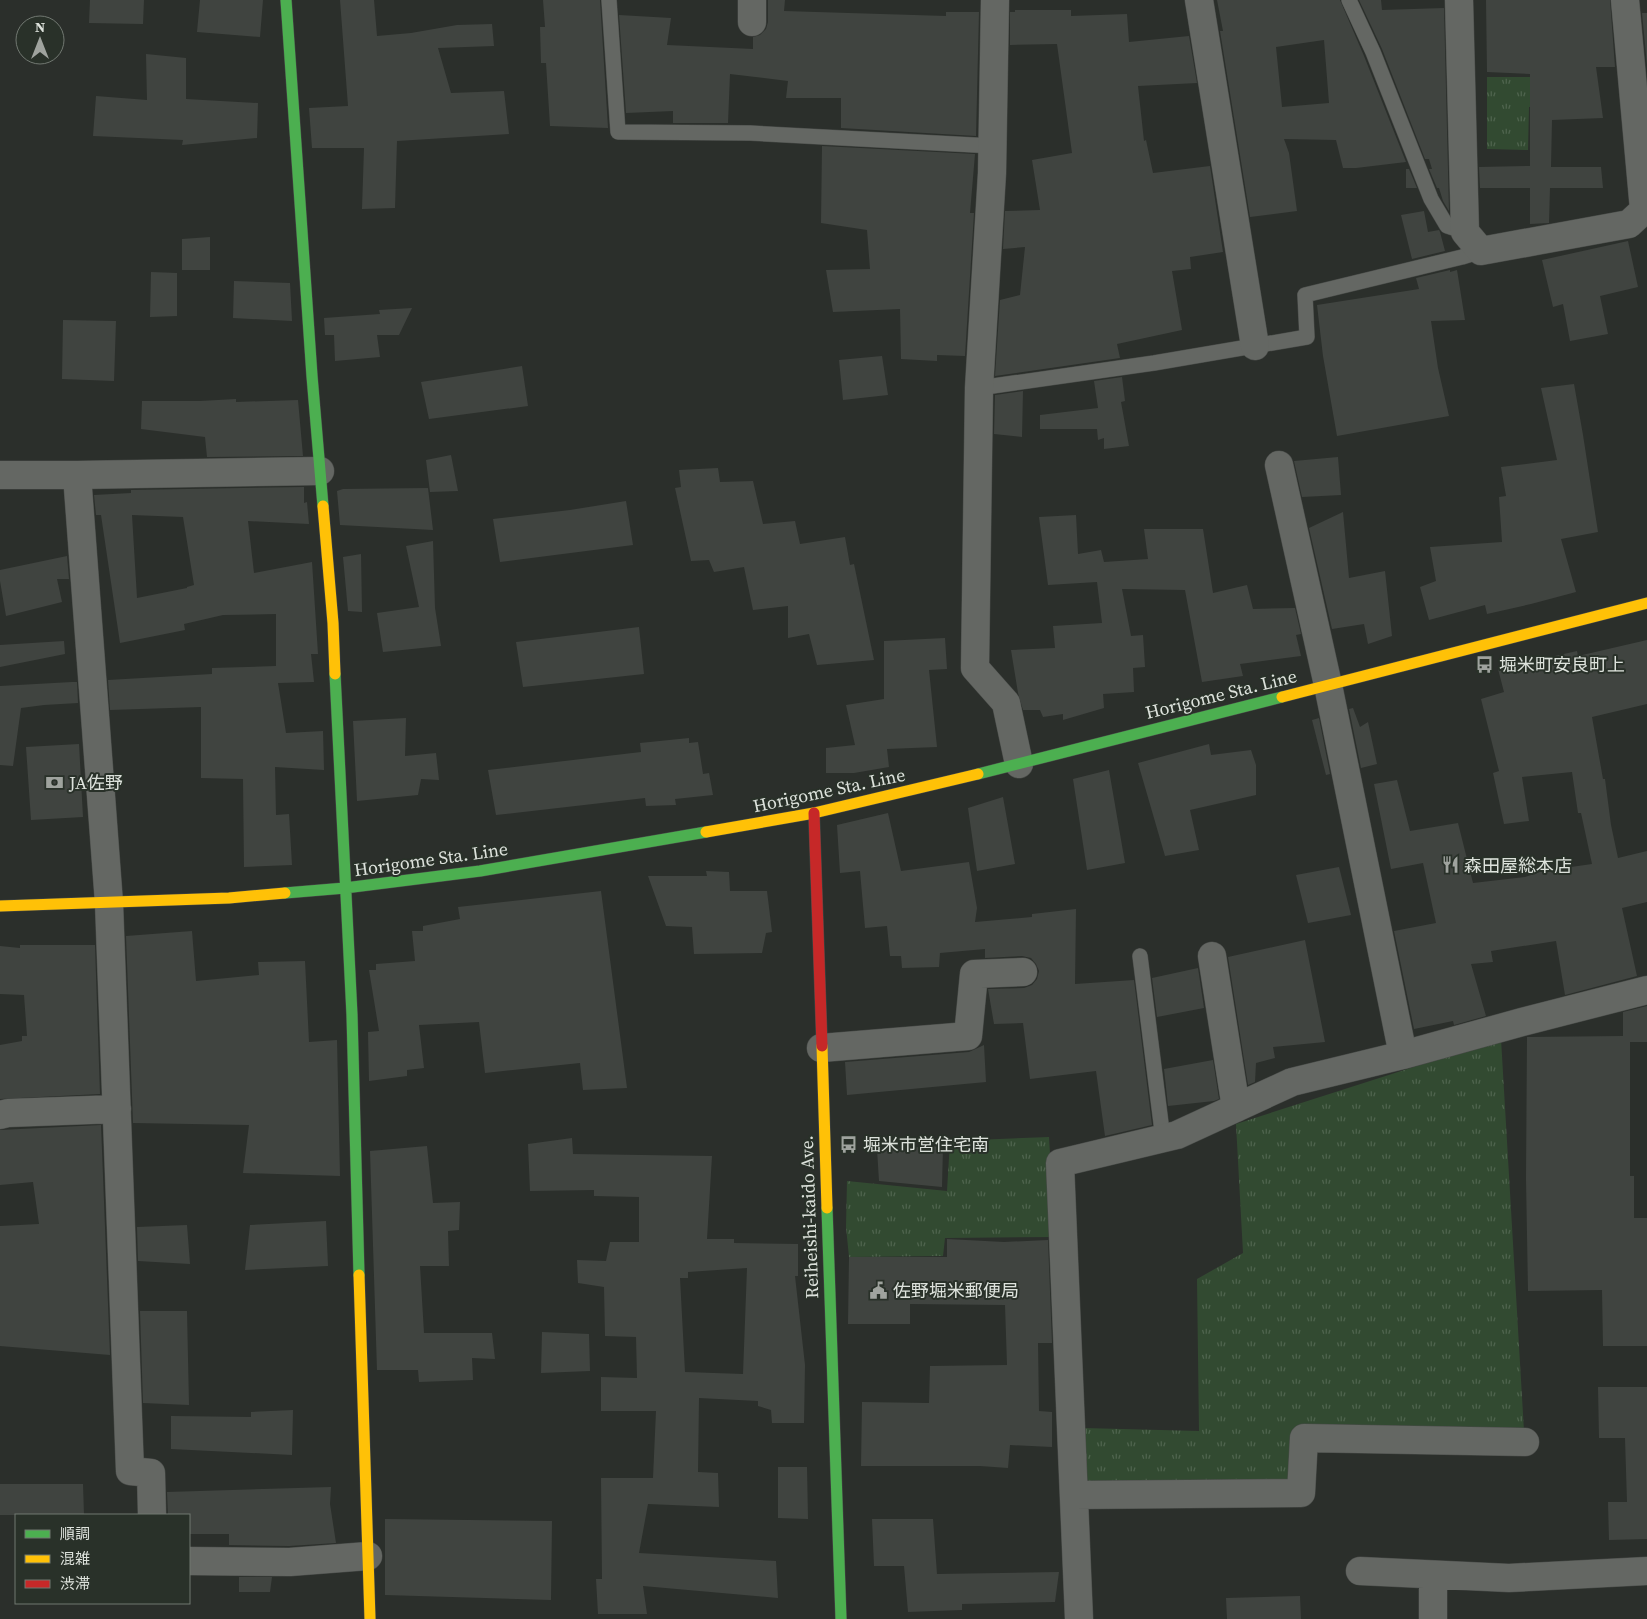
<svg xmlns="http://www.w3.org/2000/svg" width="1647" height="1619" viewBox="0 0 1647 1619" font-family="'Source Serif 4','Noto Sans JP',serif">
<defs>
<pattern id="grass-tufts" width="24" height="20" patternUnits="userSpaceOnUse" patternTransform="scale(1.25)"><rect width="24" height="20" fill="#324a31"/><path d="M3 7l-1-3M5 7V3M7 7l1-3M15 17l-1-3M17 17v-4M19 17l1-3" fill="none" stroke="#4f644e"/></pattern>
</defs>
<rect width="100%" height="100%" fill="#2b2f2b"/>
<path fill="url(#grass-tufts)" d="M 1487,77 L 1549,77 L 1552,105 L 1529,107 L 1528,150 L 1487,149 Z
M 1501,1039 L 1524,1431 L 1293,1431 L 1293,1484 L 1083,1488 L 1083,1428 L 1199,1431 L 1197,1279 L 1243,1253 L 1236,1124 Z
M 1049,1137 L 1055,1237 L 945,1238 L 943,1256 L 849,1257 L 846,1227 L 847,1181 L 947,1191 L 950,1141 Z"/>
<path fill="#404440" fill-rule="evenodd" d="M 90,0 L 144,0 L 143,24 L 89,23 Z
M 200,0 L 263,0 L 260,37 L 197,32 Z
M 340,0 L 374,0 L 377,36 L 411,33 L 457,25 L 492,24 L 494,46 L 438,48 L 451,93 L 504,91 L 509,134 L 397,141 L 395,208 L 362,209 L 364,148 L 312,148 L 309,108 L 348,106 Z
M 543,0 L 600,0 L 608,128 L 550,126 L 546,63 L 541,63 L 540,27 L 545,27 Z
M 768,0 L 785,0 L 784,11 L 946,16 L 946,12 L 979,12 L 976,136 L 841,128 L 841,98 L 786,98 L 788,81 L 730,74 L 728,123 L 673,123 L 673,111 L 626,113 L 619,15 L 671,18 L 667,45 L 753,49 L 753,37 L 760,35 L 766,29 L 768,22 Z
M 1217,0 L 1340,0 L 1364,56 L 1406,162 L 1356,168 L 1343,168 L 1336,140 L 1284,139 L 1289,153 L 1297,211 L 1250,217 L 1220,31 L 1223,31 ZM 1324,40 L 1329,103 L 1282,107 L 1276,47 Z
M 1359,0 L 1381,0 L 1382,10 L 1444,8 L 1449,211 L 1443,201 L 1439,188 L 1437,188 L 1429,169 L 1432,169 L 1429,159 L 1425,159 L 1382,49 Z
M 1486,0 L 1610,0 L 1615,67 L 1596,67 L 1603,118 L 1552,120 L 1551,167 L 1601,167 L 1603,188 L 1550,188 L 1549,223 L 1530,224 L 1530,188 L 1480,188 L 1479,167 L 1530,166 L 1530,74 L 1487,72 Z
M 1015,10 L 1071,10 L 1071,16 L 1127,14 L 1129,42 L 1189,36 L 1197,83 L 1138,86 L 1144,141 L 1146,140 L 1153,173 L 1210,166 L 1223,252 L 1190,257 L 1191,269 L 1172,271 L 1182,330 L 1117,344 L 1120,358 L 995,376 L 1000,300 L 1020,295 L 1025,247 L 1003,249 L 1005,211 L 1040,210 L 1032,160 L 1072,153 L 1057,44 L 1010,45 L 1010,12 L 1015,12 Z
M 1642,13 L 1647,13 L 1647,65 Z
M 146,54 L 186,58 L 186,99 L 258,103 L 257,138 L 182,145 L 183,140 L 93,136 L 96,96 L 147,100 Z
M 822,146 L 975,154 L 970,213 L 974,213 L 965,356 L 937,355 L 937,361 L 901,359 L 900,309 L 833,312 L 826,270 L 870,269 L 867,230 L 821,223 Z
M 1406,169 L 1409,169 L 1417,188 L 1406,188 Z
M 1424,211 L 1428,232 L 1439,230 L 1440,232 L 1445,251 L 1412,259 L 1401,215 Z
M 210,237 L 210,270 L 182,270 L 182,239 Z
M 1628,241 L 1638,287 L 1600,296 L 1608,334 L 1570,341 L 1563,304 L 1553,307 L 1542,260 Z
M 1450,270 L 1450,272 L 1457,270 L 1465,320 L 1431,321 L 1438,368 L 1449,416 L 1337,436 L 1323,356 L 1317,305 L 1419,289 L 1416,278 Z
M 151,272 L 177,273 L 177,316 L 150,317 Z
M 234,281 L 290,283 L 292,321 L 233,318 Z
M 412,308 L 399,335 L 377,335 L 380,357 L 335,361 L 334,335 L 325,335 L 324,318 L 380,314 L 379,310 Z
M 63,320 L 116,321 L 114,381 L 62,379 Z
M 882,356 L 888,395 L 843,400 L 839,360 Z
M 522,366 L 528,406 L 429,419 L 421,382 Z
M 1122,377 L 1125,401 L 1121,402 L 1129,446 L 1104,449 L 1104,438 L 1098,440 L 1097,429 L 1040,429 L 1040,415 L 1098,408 L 1094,381 Z
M 1574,384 L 1583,435 L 1598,532 L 1561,539 L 1576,592 L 1531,604 L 1487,614 L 1485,605 L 1429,620 L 1420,587 L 1436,581 L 1430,547 L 1502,542 L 1499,497 L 1506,496 L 1501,467 L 1557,460 L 1541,388 Z
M 1023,391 L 1022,437 L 994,434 L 995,395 Z
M 236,399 L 236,402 L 298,400 L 303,456 L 207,457 L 205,437 L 141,429 L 142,401 L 200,401 Z
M 451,455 L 458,491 L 430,492 L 426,460 Z
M 1338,457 L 1341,495 L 1302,497 L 1294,461 Z
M 718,468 L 720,482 L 753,481 L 763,524 L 795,521 L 800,544 L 845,537 L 850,565 L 854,564 L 874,660 L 817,665 L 809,634 L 788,638 L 788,606 L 753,610 L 744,567 L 714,572 L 709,560 L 691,561 L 675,488 L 681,487 L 679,470 Z
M 304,487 L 304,503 L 307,502 L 309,524 L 248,521 L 254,573 L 312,562 L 318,654 L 311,654 L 314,682 L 278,683 L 286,733 L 323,731 L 324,770 L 275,767 L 276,815 L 289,814 L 292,865 L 244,867 L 243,779 L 201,778 L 201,707 L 110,710 L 108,680 L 212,674 L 212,668 L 276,666 L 276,670 L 276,614 L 223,615 L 184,624 L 185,630 L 120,643 L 101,515 L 96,515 L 94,495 L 131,493 L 131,490 ZM 132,515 L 183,517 L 194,585 L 187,587 L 187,588 L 137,598 Z
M 428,488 L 433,530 L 340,525 L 337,491 L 343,489 Z
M 626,501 L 633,545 L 500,562 L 493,519 L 570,510 Z
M 1343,512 L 1349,578 L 1385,571 L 1392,636 L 1368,644 L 1364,624 L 1332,629 L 1309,528 Z
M 1076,515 L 1078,554 L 1101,550 L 1104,562 L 1148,559 L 1144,529 L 1203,529 L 1213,593 L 1247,585 L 1253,609 L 1295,608 L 1301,634 L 1296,635 L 1301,656 L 1240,664 L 1243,676 L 1202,682 L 1185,590 L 1122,589 L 1131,636 L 1143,635 L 1145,667 L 1133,668 L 1134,692 L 1103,694 L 1104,708 L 1063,720 L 1063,714 L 1043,717 L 1040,710 L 1023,710 L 1018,693 L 1011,650 L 1055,648 L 1053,626 L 1102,623 L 1097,582 L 1048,585 L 1039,517 Z
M 433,541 L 435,608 L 441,646 L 383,652 L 377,613 L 419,607 L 406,546 Z
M 361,554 L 362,612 L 348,611 L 343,557 Z
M 67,556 L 69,579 L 57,579 L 62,602 L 6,616 L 0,581 L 0,570 Z
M 639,627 L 644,674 L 523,687 L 516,642 Z
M 945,638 L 947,669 L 929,670 L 937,747 L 887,749 L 889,767 L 854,773 L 826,773 L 826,748 L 855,745 L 846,705 L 884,699 L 884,641 Z
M 1647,640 L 1647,704 L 1592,717 L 1603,779 L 1605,779 L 1611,825 L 1618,858 L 1647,851 L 1647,902 L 1622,908 L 1637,976 L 1565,995 L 1556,941 L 1491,951 L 1493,962 L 1471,964 L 1486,1016 L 1454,1025 L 1453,1021 L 1414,1029 L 1394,931 L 1436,923 L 1423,863 L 1391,869 L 1374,784 L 1397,780 L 1410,831 L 1458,823 L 1473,883 L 1525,877 L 1543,871 L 1592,864 L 1581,813 L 1578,813 L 1572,772 L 1522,777 L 1529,821 L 1504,824 L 1493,773 L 1499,771 L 1481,699 L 1504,692 L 1498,669 L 1577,651 L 1578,656 Z
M 64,641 L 65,654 L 0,667 L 0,645 Z
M 72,682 L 77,682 L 78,703 L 44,705 L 21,708 L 13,766 L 0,765 L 0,686 Z
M 1353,708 L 1360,727 L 1368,722 L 1377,764 L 1361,768 L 1349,709 Z
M 406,718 L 405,756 L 436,753 L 439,780 L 421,779 L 418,795 L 357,801 L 353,721 Z
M 1319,718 L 1330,774 L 1326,775 L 1312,720 Z
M 689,738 L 689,743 L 698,742 L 703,774 L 709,773 L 713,795 L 675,799 L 676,805 L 646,806 L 645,798 L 496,815 L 488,770 L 641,752 L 640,743 Z
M 79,744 L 83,817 L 31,820 L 26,747 Z
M 1209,744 L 1211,755 L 1251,750 L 1256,765 L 1256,795 L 1190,810 L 1199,850 L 1165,856 L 1138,763 Z
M 1109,770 L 1125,863 L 1087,870 L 1073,779 Z
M 1003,797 L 1015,864 L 977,871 L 968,808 Z
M 888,813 L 901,871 L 969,862 L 977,908 L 975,922 L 1032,917 L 1032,914 L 1076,909 L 1075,984 L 1134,980 L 1152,1125 L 1105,1136 L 1096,1071 L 1030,1079 L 1023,1023 L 994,1024 L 988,989 L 1024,988 L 1032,985 L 1037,979 L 1039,971 L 1036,964 L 1031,958 L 1022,956 L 985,958 L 985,949 L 940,953 L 939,967 L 902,968 L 901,956 L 890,956 L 887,926 L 865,928 L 860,871 L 840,873 L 837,825 Z
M 1339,867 L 1351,915 L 1308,923 L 1296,875 Z
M 706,871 L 729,872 L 730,891 L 767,891 L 772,932 L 766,933 L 762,953 L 694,954 L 692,927 L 666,926 L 648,876 L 707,876 Z
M 601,891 L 627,1088 L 583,1090 L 580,1063 L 485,1073 L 479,1022 L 419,1025 L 424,1068 L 407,1070 L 407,1076 L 369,1081 L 368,1032 L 379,1031 L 369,970 L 376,970 L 376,964 L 415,961 L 412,931 L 423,931 L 423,926 L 460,919 L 458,907 Z
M 192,931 L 196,981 L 259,975 L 258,962 L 305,961 L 309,1042 L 337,1040 L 340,1176 L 243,1173 L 249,1125 L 133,1123 L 126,936 Z
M 1305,940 L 1325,1042 L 1273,1047 L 1275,1058 L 1256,1063 L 1255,1082 L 1248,1085 L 1228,957 Z
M 20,945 L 95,945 L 100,1094 L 0,1099 L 0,1045 L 22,1041 L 22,1036 L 27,1036 L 24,995 L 0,994 L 0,946 L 20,948 Z
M 1198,968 L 1204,1008 L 1157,1017 L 1152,978 Z
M 1647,1006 L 1647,1042 L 1630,1042 L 1630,1176 L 1634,1176 L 1634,1218 L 1647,1218 L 1647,1346 L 1603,1346 L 1602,1290 L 1528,1291 L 1526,1178 L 1527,1037 L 1623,1036 L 1623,1012 Z
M 984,1045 L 986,1082 L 847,1095 L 845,1062 L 969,1052 Z
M 1213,1060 L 1219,1099 L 1214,1101 L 1168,1106 L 1164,1069 Z
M 101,1125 L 110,1355 L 0,1346 L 0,1226 L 39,1224 L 33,1182 L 0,1185 L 0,1130 Z
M 572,1138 L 573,1154 L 712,1156 L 707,1239 L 734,1239 L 734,1243 L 798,1244 L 798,1276 L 795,1276 L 805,1365 L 804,1423 L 772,1423 L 771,1410 L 758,1406 L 758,1401 L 699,1398 L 698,1472 L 718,1473 L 719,1507 L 648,1504 L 639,1553 L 776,1561 L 778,1598 L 643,1586 L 647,1614 L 598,1614 L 596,1579 L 602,1579 L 601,1478 L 653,1478 L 656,1411 L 601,1411 L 601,1377 L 637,1378 L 636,1337 L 605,1336 L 604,1287 L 578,1283 L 577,1260 L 606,1261 L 610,1242 L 639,1242 L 639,1197 L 594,1196 L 594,1190 L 530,1191 L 528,1144 ZM 747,1268 L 743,1374 L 685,1372 L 680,1278 L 688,1278 L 688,1272 Z
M 427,1146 L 433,1203 L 460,1202 L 459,1230 L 448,1231 L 449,1266 L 420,1266 L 424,1333 L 492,1333 L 495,1359 L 472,1358 L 473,1380 L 419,1382 L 418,1370 L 377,1370 L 370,1151 Z
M 943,1146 L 942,1187 L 879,1181 L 877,1149 Z
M 326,1221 L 328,1266 L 245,1270 L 250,1225 Z
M 187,1225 L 190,1264 L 138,1261 L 137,1227 Z
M 947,1239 L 1004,1242 L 1048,1240 L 1052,1343 L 1038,1343 L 1039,1411 L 1052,1412 L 1052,1447 L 1010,1445 L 1008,1468 L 980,1466 L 861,1466 L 862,1402 L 929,1403 L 930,1366 L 1007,1365 L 1005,1305 L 910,1304 L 910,1324 L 848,1324 L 849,1257 L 947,1257 Z
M 140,1311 L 187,1311 L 189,1405 L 143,1403 Z
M 542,1332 L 589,1334 L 590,1371 L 541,1373 Z
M 1598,1387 L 1647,1387 L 1647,1539 L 1609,1540 L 1608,1502 L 1627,1502 L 1625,1438 L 1599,1438 Z
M 293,1410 L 292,1455 L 171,1449 L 171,1416 L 251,1417 L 251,1412 Z
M 778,1467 L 807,1467 L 808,1519 L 778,1518 Z
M 0,1484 L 83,1484 L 84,1515 L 0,1515 Z
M 331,1487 L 330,1504 L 336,1543 L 289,1546 L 229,1545 L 229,1534 L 189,1534 L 189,1515 L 168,1515 L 167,1492 Z
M 385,1519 L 552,1521 L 551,1600 L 385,1595 Z
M 872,1519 L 933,1519 L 937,1574 L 1059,1572 L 1055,1602 L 962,1604 L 962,1610 L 908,1612 L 904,1566 L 874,1566 Z
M 239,1577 L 272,1577 L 270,1592 L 239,1592 Z
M 1300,1596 L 1301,1619 L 1227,1619 L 1226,1598 Z"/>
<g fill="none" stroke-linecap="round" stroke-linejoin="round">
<defs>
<path id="lane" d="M 609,0 L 618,132 L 750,133 L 993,146
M 1349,0 L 1373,52 L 1431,199 L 1447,226 L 1465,232
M 979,388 L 1154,363 L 1307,337 L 1305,295 L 1462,257 L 1481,251
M 1140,956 L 1163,1139"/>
<path id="street" d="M 752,0 L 752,22
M 995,0 L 992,173 L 979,388 L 975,668 L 1006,703 L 1019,764
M 1199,0 L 1255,346
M 1459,0 L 1465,232 L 1481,251 L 1629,224 L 1644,210 L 1625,0
M 1279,465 L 1328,685 L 1403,1055
M 0,475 L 77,475 L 320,471
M 77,475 L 109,903 L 130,1471 L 151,1473 L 152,1515
M 1212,956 L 1236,1108
M 821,1048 L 968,1036 L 974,974 L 1023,972
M 0,1115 L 8,1113 L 117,1109
M 1075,1495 L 1301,1493 L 1304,1438 L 1525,1442
M 189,1561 L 290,1562 L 368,1556
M 1360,1571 L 1509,1578 L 1647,1571
M 1433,1575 L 1433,1619
M 1079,1619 L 1060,1163 L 1177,1135 L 1292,1082 L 1403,1055 L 1522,1022 L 1647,990"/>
<path id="fast" d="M 286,0 L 312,376 L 323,506
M 335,674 L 352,1015 L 359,1275
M 978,774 L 1282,697
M 285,893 L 345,888 L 480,871 L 706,832
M 827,1208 L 841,1619"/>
<path id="slow" d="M 323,506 L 333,623 L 335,674
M 1282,697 L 1647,603
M 706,832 L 814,813 L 978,774
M 0,906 L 229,898 L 285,893
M 822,1046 L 827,1208
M 359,1275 L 370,1619"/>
<path id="jam" d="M 814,813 L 822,1046"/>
</defs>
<use href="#lane" stroke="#484b48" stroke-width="16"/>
<use href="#street" stroke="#484b48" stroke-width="29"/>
<use href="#fast" stroke="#484b48" stroke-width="12"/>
<use href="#slow" stroke="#484b48" stroke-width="12"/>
<use href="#jam" stroke="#484b48" stroke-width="12"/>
<use href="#lane" stroke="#646763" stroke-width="15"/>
<use href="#street" stroke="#646763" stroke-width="28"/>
<use href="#fast" stroke="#4caf50" stroke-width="11"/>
<use href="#slow" stroke="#ffc107" stroke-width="11"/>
<use href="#jam" stroke="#c62828" stroke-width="11"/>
</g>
<defs>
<symbol id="bus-bare" viewBox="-9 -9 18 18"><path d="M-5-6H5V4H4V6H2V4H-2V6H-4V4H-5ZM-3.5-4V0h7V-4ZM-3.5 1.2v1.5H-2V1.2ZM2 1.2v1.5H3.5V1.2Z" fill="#9fa39e" stroke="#293129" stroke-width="2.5" paint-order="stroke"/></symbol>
<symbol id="bank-bare" viewBox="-9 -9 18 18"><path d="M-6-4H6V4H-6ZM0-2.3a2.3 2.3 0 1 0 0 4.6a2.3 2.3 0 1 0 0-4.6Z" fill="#9fa39e" stroke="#293129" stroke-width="2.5" paint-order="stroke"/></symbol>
<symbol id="restaurant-bare" viewBox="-9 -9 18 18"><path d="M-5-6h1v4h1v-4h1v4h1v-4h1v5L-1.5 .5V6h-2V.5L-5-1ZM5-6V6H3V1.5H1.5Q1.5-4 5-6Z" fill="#9fa39e" stroke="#293129" stroke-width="2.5" paint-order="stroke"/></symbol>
<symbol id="civic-bare" viewBox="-9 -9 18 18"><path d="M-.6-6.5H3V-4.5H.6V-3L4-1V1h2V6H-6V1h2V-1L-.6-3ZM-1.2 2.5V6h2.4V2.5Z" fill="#9fa39e" stroke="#293129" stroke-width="2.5" paint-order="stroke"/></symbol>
</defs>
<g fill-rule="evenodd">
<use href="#bus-bare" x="1472" y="652" width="25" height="25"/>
<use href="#bank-bare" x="42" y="770" width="25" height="25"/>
<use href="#restaurant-bare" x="1438" y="852" width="25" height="25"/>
<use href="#bus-bare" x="836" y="1132" width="25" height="25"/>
<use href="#civic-bare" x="866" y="1278" width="25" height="25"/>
</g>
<g text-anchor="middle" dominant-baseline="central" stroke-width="4" stroke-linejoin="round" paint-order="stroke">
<g font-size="18" fill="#dde2dc" stroke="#293129" text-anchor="start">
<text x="1499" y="664">堀米町安良町上</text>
<text x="69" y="782">JA佐野</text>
<text x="1464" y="865">森田屋総本店</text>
<text x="863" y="1144">堀米市営住宅南</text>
<text x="893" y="1290">佐野堀米郵便局</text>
</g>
<g font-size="18" fill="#dde2dc" stroke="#293129">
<text transform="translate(1221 694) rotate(-14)">Horigome Sta. Line</text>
<text transform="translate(829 790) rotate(-12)">Horigome Sta. Line</text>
<text transform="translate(431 859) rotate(-8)">Horigome Sta. Line</text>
<text transform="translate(809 1217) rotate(-92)">Reiheishi-kaido Ave.</text>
</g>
</g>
<rect x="15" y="1514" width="175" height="90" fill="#293129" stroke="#717871"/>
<rect x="25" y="1530" width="25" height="8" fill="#4caf50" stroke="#717871"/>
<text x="60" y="1539" font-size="15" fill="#dde2dc">順調</text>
<rect x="25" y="1555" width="25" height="8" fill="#ffc107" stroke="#717871"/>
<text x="60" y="1564" font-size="15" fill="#dde2dc">混雑</text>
<rect x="25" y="1580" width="25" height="8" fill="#c62828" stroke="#717871"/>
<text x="60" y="1589" font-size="15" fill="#dde2dc">渋滞</text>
<g transform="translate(40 40)"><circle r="24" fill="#293129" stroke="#717871"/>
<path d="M0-4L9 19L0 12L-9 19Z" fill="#9fa39e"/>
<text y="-8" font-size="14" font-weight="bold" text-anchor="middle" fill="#dde2dc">N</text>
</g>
</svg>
